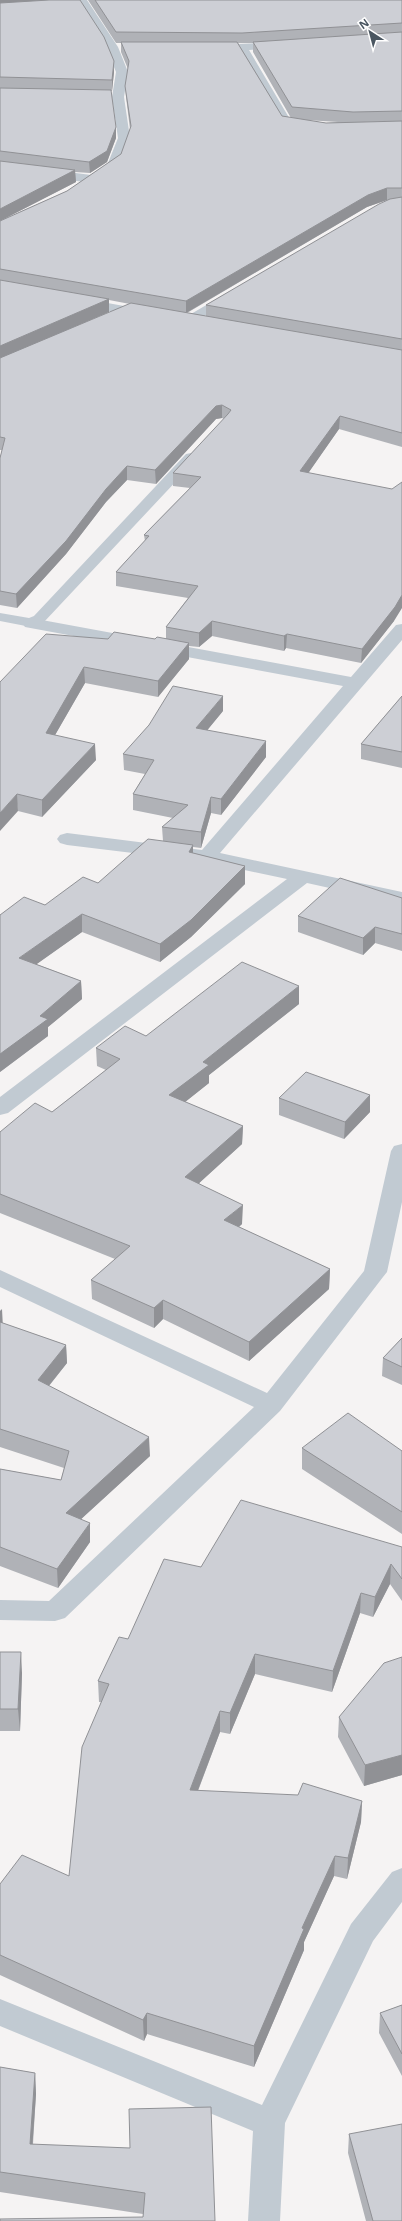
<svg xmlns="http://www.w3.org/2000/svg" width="402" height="2221" viewBox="0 0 402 2221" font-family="'Noto Sans',sans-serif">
<rect width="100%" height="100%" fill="#f5f3f3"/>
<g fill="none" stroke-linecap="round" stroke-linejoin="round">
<path fill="#c1cad2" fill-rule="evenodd" d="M 191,453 L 196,454 L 198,457 L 196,460 L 44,622 L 31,627 L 0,621 L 0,613 L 29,618 L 34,616 L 186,454 Z"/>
<path fill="#c1cad2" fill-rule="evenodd" d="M 75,0 L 87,0 L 118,47 L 128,72 L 124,97 L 130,138 L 118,168 L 92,183 L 0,171 L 0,163 L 91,175 L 108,163 L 118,138 L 112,97 L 116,72 L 106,47 Z
M 283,42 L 289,45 L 287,47 L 249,50 L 291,121 L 301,126 L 295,130 L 282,126 L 238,50 L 211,51 L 205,48 L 211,45 Z
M 232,290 L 239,294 L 237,297 L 191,324 L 181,324 L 179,321 Z
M 80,298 L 146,310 L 153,314 L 146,318 L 75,305 L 73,302 L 75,299 Z
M 31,618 L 351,677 L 396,625 L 402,624 L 402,640 L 220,853 L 402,892 L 402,904 L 307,883 L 8,1113 L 0,1115 L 0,1097 L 287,879 L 207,862 L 67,845 L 60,843 L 57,839 L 60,835 L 67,833 L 202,850 L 343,686 L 25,627 L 22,623 L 25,619 Z
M 402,1144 L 402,1202 L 387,1272 L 383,1277 L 280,1411 L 65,1618 L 55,1621 L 0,1620 L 0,1600 L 49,1601 L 254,1407 L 0,1287 L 0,1270 L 267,1393 L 364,1271 L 391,1151 L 394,1146 Z
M 402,1868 L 402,1902 L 373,1941 L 285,2123 L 280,2221 L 248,2221 L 253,2131 L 0,2026 L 0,1999 L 262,2105 L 351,1924 L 392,1872 Z"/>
</g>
<path fill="#b0b2b7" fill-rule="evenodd" d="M 0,0 L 114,72 L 112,91 L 111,91 L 116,127 L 116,138 L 107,162 L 90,173 L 75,172 L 76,182 L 2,220 L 67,191 L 121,154 L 130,129 L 126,97 L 125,86 L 128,69 L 121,52 L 121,43 L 116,43 L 88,0 L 402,0 L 402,447 L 339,429 L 308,473 L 394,621 L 361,663 L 286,648 L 284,651 L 212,636 L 199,647 L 189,646 L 189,659 L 158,697 L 85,683 L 55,735 L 96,760 L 42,817 L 18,811 L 0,682 L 108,639 L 166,639 L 166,627 L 188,598 L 116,586 L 116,572 L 145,541 L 144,535 L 190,488 L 173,486 L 173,473 L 224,419 L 222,418 L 216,419 L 156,484 L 127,480 L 106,502 L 66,554 L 17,608 L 0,605 L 0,458 L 2,450 L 0,450 ZM 238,43 L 253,43 L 253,52 L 291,118 L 282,116 ZM 306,120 L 338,122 L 326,123 ZM 387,200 L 388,200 L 206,305 L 206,316 L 187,313 L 367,207 ZM 109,300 L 130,304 L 60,333 L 109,312 Z
M 402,696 L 402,768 L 361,759 L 361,744 Z
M 223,711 L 207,730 L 266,757 L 221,815 L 211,813 L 201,848 L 193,847 L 193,853 L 245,866 L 245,884 L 191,937 L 160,962 L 82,932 L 36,964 L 81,981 L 82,999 L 48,1027 L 48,1036 L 0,1072 L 45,905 L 98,883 L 163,841 L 162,827 L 173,818 L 133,810 L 133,794 L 145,774 L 124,770 L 123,754 Z
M 402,898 L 402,951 L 375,943 L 363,955 L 298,932 L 298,916 Z
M 299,986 L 299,1004 L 209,1075 L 209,1083 L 185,1102 L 243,1126 L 242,1144 L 199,1183 L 242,1224 L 239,1227 L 330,1269 L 329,1289 L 249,1361 L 163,1319 L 154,1328 L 92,1299 L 91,1280 L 115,1259 L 0,1213 L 0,1132 L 52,1112 L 106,1070 L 97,1066 L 96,1048 L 146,1036 Z
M 370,1095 L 370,1112 L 344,1139 L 279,1115 L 279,1098 Z
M 0,1309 L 2,1323 L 66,1345 L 67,1363 L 49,1386 L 150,1456 L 81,1519 L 90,1542 L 58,1588 L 0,1566 L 0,1469 L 61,1480 L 64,1468 L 0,1447 Z
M 402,1338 L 402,1385 L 382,1376 L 383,1358 Z
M 302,1448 L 402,1451 L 402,1534 L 302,1469 Z
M 402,1547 L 402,1601 L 390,1584 L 373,1617 L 360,1613 L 332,1692 L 255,1674 L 230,1734 L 220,1732 L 198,1791 L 362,1801 L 361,1822 L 347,1879 L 334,1876 L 304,1942 L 304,1950 L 254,2067 L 147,2034 L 144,2041 L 0,1975 L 0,1884 L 69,1876 L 101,1702 L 99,1702 L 98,1681 L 128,1639 L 201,1567 Z
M 0,1652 L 22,1673 L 20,1731 L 0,1731 Z
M 402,1657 L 402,1775 L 364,1786 L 338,1737 L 339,1717 Z
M 402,2005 L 402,2076 L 379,2033 L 380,2013 Z
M 0,2067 L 35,2073 L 36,2094 L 33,2144 L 215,2221 L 143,2217 L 143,2214 L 0,2192 Z
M 349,2134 L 402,2221 L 366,2221 L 348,2153 Z"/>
<path fill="#909195" d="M 0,0 L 67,0 L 0,5 Z
M 114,61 L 114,72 L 112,91 L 112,80 Z
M 116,127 L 116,138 L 107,162 L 90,173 L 89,162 Z
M 75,170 L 76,182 L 0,221 L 0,209 Z
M 387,188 L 387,200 L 367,207 L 186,313 L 186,301 L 368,195 Z
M 109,299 L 109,312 L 0,359 L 0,346 Z
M 222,405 L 222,418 L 216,419 L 156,484 L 155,470 L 216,406 Z
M 340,416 L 339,429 L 300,485 L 300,471 Z
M 127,466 L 127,480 L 106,502 L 66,554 L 17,608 L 16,594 L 106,489 Z
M 402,595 L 402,608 L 394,621 L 361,663 L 362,649 Z
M 212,621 L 212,636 L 199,647 L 199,633 Z
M 287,634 L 286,648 L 284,651 L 284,636 Z
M 189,643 L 189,659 L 158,697 L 158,681 Z
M 84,667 L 85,683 L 47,749 L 46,733 Z
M 223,696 L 223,711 L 196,744 L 196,728 Z
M 266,741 L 266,757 L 221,815 L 221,799 Z
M 95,744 L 96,760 L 42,817 L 42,800 Z
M 17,794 L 18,811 L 0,831 L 0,813 Z
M 211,797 L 211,813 L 201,848 L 201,832 Z
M 193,845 L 193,862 L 189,852 Z
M 245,866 L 245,884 L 191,937 L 160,962 L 160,944 Z
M 82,914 L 82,932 L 20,976 L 19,958 Z
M 375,927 L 375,943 L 363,955 L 363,938 Z
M 81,981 L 82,999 L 48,1027 L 48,1036 L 0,1072 L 0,1054 L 40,1016 Z
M 299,986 L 299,1004 L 209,1075 L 209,1083 L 170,1114 L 169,1095 L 203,1062 Z
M 370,1095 L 370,1112 L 344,1139 L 345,1122 Z
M 243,1126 L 242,1144 L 185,1196 L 185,1177 Z
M 243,1205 L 242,1224 L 224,1239 L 224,1220 Z
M 330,1269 L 329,1289 L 249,1361 L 249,1342 Z
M 163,1300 L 163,1319 L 154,1328 L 154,1308 Z
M 2,1309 L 3,1328 L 0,1331 L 0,1311 Z
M 66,1345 L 67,1363 L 39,1398 L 38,1380 Z
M 149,1437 L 150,1456 L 67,1532 L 66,1513 Z
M 90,1523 L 90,1542 L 58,1588 L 57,1569 Z
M 391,1564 L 390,1584 L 373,1617 L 375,1597 Z
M 361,1593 L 360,1613 L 332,1692 L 333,1671 Z
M 21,1652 L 22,1673 L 20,1731 L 18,1709 Z
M 255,1654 L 255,1674 L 230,1734 L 230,1713 Z
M 220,1711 L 220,1732 L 190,1811 L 190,1790 Z
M 402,1755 L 402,1775 L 364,1786 L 365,1765 Z
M 362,1801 L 361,1822 L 347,1879 L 348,1858 Z
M 335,1856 L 334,1876 L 304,1942 L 304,1950 L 254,2067 L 254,2046 L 302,1928 Z
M 147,2013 L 147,2034 L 144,2041 L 143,2020 Z
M 35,2073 L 36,2094 L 31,2165 L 30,2144 Z"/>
<path fill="#cdcfd5" stroke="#909195" d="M 49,0 L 80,0 L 104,37 L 114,61 L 112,80 L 0,77 L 0,3 Z
M 95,0 L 402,0 L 402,23 L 242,33 L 116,32 Z
M 402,32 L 402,111 L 353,112 L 292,107 L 253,42 Z
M 121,42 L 237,42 L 282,116 L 326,123 L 402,121 L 402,188 L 387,188 L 368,195 L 186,301 L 0,269 L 0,221 L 67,191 L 121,154 L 131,126 L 125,86 L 129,61 Z
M 0,88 L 111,90 L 116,127 L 107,151 L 89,162 L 0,151 Z
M 0,161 L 75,170 L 0,209 Z
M 402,197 L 402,339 L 206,305 L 379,204 L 390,199 Z
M 0,280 L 109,299 L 0,346 Z
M 131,303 L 402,350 L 402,433 L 340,416 L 300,471 L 392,489 L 402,482 L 402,595 L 395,607 L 362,649 L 287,634 L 284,636 L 212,621 L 199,633 L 166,627 L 198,586 L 116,572 L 149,536 L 144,535 L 201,477 L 173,473 L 228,414 L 231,410 L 222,405 L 216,406 L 155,470 L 127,466 L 106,489 L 66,541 L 16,594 L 0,591 L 0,458 L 5,438 L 0,437 L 0,358 Z
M 114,632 L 155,639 L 157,637 L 189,643 L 158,681 L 84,667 L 46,733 L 95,744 L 42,800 L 17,794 L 0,813 L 0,682 L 46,634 L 108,639 Z
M 173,686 L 223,696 L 196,728 L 266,741 L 221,799 L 211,797 L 201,832 L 162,827 L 188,805 L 133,794 L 154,760 L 123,754 L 149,725 Z
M 402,696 L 402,752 L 361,744 Z
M 148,839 L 193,845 L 189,852 L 245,866 L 191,920 L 160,944 L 82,914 L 19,958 L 81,981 L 40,1016 L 48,1019 L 0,1054 L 0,915 L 24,897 L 45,905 L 83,877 L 98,883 Z
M 340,878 L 402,898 L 402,934 L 375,927 L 363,938 L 298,916 Z
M 242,962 L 299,986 L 203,1062 L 209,1065 L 169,1095 L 243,1126 L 185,1177 L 243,1205 L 224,1220 L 330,1269 L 249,1342 L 163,1300 L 154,1308 L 91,1280 L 130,1246 L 0,1194 L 0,1132 L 35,1103 L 52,1112 L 120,1059 L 96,1048 L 125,1026 L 146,1036 Z
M 306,1072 L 370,1095 L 345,1122 L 279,1098 Z
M 0,1322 L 66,1345 L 38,1380 L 149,1437 L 66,1513 L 90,1523 L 57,1569 L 0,1547 L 0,1469 L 61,1480 L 69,1451 L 0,1429 Z
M 402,1338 L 402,1367 L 383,1358 Z
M 348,1413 L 402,1451 L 402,1512 L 302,1448 Z
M 241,1500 L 402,1547 L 402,1579 L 391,1564 L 375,1597 L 361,1593 L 333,1671 L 255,1654 L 230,1713 L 220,1711 L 190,1790 L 298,1795 L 303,1783 L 362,1801 L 348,1858 L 335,1856 L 302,1928 L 304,1929 L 254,2046 L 147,2013 L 143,2020 L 0,1955 L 0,1884 L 22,1855 L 69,1876 L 82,1747 L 109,1684 L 98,1681 L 119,1637 L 128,1639 L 164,1559 L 201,1567 Z
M 0,1652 L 21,1652 L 18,1709 L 0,1709 Z
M 402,1657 L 402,1755 L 365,1765 L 339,1717 L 384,1663 Z
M 402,2005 L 402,2054 L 380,2013 Z
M 0,2067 L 35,2073 L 30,2144 L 130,2148 L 129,2109 L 211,2107 L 215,2221 L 0,2221 L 0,2219 L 143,2217 L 145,2193 L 0,2172 Z
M 402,2124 L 402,2221 L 373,2221 L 349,2134 Z"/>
<g transform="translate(370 32) rotate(324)" stroke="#ffffff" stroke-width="3" paint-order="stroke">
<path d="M0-3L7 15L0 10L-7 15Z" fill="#4a5661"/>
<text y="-6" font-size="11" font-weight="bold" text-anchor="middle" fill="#4a5661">N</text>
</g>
</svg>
